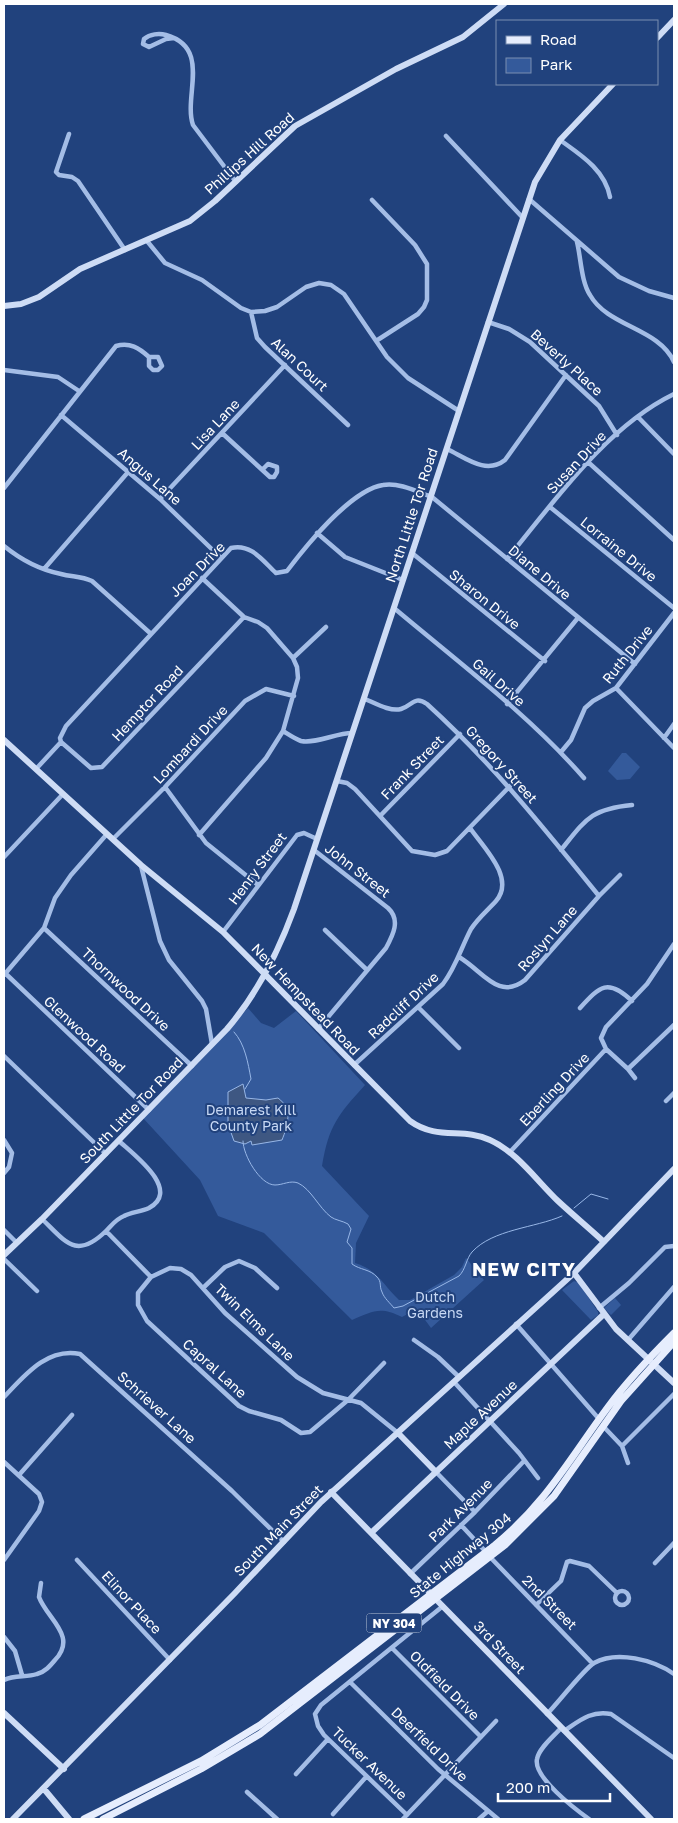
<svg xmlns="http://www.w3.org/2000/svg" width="678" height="1823" viewBox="0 0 678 1823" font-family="'Golos Text',sans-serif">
<rect width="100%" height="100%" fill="#21427d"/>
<path fill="#345a9b" d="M 622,753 L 626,753 L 640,767 L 630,779 L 617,780 L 608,771 Z
M 248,1008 L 261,1023 L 274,1028 L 296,1011 L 365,1085 C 338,1115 329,1125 322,1166 L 369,1216 L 356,1243 L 355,1263 C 378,1270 383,1285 399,1300 L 410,1300 L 454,1275 L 462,1267 L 466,1258 L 484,1280 L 431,1328 L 417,1309 L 402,1317 C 380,1306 373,1311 352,1320 L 264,1233 L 218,1216 L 200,1180 L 143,1118 Z
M 574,1281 L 579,1283 L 598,1312 L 598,1315 L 591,1320 L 562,1290 Z
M 615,1298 L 621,1305 L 611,1315 L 604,1308 Z"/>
<path fill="#3e5782" stroke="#98b7e7" d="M 243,1084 L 246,1098 L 266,1100 L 278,1098 C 293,1109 288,1125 282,1140 L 252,1145 L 251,1141 L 245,1144 L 234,1141 L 228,1124 L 228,1092 Z"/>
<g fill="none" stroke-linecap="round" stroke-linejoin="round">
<path stroke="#98b7e7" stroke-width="1" d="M 234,1032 C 245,1044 248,1063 251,1079 L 245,1089
M 243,1141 C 243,1155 260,1185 275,1185 C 283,1185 290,1180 298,1183 C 311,1189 319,1208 331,1217 C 335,1220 343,1221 348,1224 L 351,1229 L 347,1242 L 352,1248 L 352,1264 C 360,1270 370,1269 377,1277 C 382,1282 379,1286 382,1292 C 384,1298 390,1303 394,1308 L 403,1306 L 459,1276 C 466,1269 466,1259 472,1252 C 493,1229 535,1228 562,1216
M 574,1208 L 591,1194 L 608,1199"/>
<path stroke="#a4bde6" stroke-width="4.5" d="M 174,38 L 166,39 L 149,47 L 143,44 L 144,39 C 150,34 159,33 166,35 C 212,48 183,96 193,125 L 236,182
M 69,134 L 56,172 L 59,175 L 72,177 L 78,181 L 125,250
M 446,136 L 523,218
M 560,140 C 581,155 605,170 610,197
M 529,199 L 619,277 L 649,291 L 674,298
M 372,200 L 415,245 L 427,264 L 427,300 L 424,307 L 418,314 L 376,341
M 147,241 L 165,263 L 202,280 L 241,308 L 251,312 L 265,311 L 277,307 L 306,287 L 319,283 L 331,285 L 344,294 L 387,357 L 408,378 L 459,411
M 577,242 C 581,258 581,281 590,295 C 608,327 659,328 674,362
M 251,312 L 257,338 L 265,347 L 348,425
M 488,322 L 509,329 L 530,342 L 599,406 L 617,435
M 4,370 L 58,377 L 79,391
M 61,415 L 160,499 L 221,558
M 638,417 L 674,454
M 222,433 L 270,477 L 274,477 L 277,472 L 277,467 L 268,464 L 263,469
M 447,449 C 466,458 486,475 505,460 L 566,375
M 588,462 L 674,540
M 4,488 L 116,346 C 130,342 139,348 149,357 L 149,366 L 153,370 L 158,370 L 162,366 L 158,357 L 149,357
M 160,499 L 285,365
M 550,507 L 674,608
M 317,533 L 345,557 L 403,580
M 4,546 C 20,559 41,570 61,574 C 72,577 81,576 92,581 L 150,633
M 412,553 L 545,661
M 507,559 C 554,502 606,427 674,394
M 44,569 L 129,471
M 394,608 C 458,662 528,714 584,778
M 293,658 L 326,627
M 616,688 L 674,748
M 365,699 C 375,703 390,712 401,709 C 412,706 414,695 427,704 C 492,763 543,827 599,896
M 507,704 L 577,619
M 283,731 C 288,734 295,739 301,741 C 316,744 336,733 352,733
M 664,738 L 674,724
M 61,742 L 91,768 L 102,767 L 244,617
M 561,752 L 571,740 L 585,708 L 593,701 L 616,688 L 674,613
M 36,769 L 61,742 L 60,738 L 66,726 L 231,548 C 251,543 263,561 276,573 L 287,571 C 306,546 351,490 383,485 C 399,482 418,492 432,497 L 635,664
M 337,781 L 347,783 L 355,789 L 412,851 L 435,855 L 447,851 L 510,786
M 165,787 L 206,843 L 258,885
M 380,816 L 460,734
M 199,835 L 266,758 L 283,731 L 298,678 L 297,667 L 293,658 L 267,628 L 258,622 L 244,617 L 202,578
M 113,839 L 165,787 L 245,701 L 266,689 L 294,696
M 314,850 L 388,908 C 401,920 393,935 386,948 L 318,1029
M 561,850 C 586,819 591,809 632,805
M 4,857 L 63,794
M 141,866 L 160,941 L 169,960 L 202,1001 L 206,1009 L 212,1044
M 44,928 L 192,1066
M 325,930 L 367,970
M 223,932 L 297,835 L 304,833 L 317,839
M 459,957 C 483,971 498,1001 525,980 L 599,896 L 620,875
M 6,974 L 149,1110
M 4,975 L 44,928 L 55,898 L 71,875 L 107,834
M 419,1008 L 459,1048
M 580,1008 C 600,986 608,978 632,1001
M 606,1049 L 628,1069 L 635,1078
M 4,1056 L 106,1154
M 354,1065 L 443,984 C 456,967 461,948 471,929 C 478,918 488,910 496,901 C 516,878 483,847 470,828
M 628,1069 L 674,1025
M 666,1101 L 674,1093
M 4,1140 L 12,1153 L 9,1167 L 4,1173
M 510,1152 L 606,1049 L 601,1038 L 606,1027 L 647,984 L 674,944
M 42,1219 C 66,1242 76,1260 106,1231 C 112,1225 116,1219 124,1216 C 131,1212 141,1212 149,1208 C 182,1190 133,1154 119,1141
M 4,1230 L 17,1243
M 106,1231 L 151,1277
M 4,1259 L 37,1291
M 203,1288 L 225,1267 L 239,1261 L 255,1268 L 277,1288
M 599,1308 L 629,1283 L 665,1247 L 674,1246
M 516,1324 L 599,1419
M 414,1340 L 438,1357 L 459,1377
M 628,1340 L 674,1287
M 384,1363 L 348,1400 L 310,1432 L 301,1433 L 281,1420 L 249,1411 L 239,1406 L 147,1321 L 138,1305 L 138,1293 L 151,1277 L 170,1268 L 181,1269 L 191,1275 L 225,1313 L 297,1377 L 323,1393 L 361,1403 L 398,1433
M 454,1382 L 519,1453 L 538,1478
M 4,1397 C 24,1376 47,1347 80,1354 L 232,1491 L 284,1542
M 603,1426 L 622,1446 L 628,1463
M 622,1446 L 674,1394
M 4,1462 L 39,1494 L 42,1502 L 39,1511 L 4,1560
M 436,1472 L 475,1512
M 19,1475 L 72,1415
M 461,1525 L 486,1552
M 490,1557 L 593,1664
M 77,1560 L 170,1660
M 655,1563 L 674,1543
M 410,1574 L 475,1512 L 524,1461
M615 1598a7 7 0 1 1 14 0a7 7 0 1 1-14 0Z
M 536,1605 L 561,1581 L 567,1562 L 570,1561 L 589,1566 L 617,1593
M 4,1637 L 15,1651 L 22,1675
M 392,1648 L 481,1737
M 4,1680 C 15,1674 26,1678 37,1674 C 45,1672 50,1666 55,1660 C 78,1636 47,1619 39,1597 L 41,1583
M 350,1682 L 438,1769 L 498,1819
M 547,1714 C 557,1704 584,1669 594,1663 C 617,1650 654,1660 674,1674
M 561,1728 C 554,1736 539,1748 537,1759 C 533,1777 575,1809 589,1819
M 564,1731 C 579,1721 591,1710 611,1714 L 674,1758
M 296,1774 L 328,1739
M 247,1792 L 277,1819
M 333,1814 L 366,1777
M 407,1815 L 324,1735 L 318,1726 L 315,1714 L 321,1705 L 443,1606
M 403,1819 L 496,1721
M 479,1819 L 487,1812"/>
<path stroke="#cedcf5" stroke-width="6" d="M 657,38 L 674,20
M 4,306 L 21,304 L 39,297 L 80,269 L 190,221 L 215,201 L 295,126 L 396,69 L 463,37 L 504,4
M 4,740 L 141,865 L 223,932 L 410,1121 C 438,1141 463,1127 490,1140 C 517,1152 537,1181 558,1201 C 573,1215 589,1228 604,1242
M 4,1255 L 42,1219 L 227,1029 C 257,994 278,953 294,909 L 535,182 L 560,140 L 613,84
M 574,1273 L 616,1329 L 674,1383
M 398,1433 L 436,1472
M 331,1492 L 651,1819
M 371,1533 L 604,1314
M 4,1713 L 64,1769
M 44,1789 L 69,1819
M 13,1819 L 234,1594 L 321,1502 L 574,1273 L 674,1169"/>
<path stroke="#e6edfd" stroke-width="7" d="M 84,1819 L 201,1761 L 260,1725 L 495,1545 C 547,1502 570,1458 608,1407 C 628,1380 651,1356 674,1333
M 103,1819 L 201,1769 L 260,1734 L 505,1545 L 554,1496 L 621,1401 L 674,1342"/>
</g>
<g text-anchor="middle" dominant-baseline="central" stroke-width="4" stroke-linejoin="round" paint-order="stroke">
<rect fill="#21427d" stroke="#bcc6d8" stroke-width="1" x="366.5" y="1613.5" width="55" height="19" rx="4"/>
<g font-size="12" font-weight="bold" fill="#fff">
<text x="394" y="1623">NY 304</text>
</g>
<g font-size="14" fill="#fff" stroke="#21427d">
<text transform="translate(249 153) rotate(-42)">Phillips Hill Road</text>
<text transform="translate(567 362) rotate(42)">Beverly Place</text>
<text transform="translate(300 364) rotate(43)">Alan Court</text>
<text transform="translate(215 424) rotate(-47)">Lisa Lane</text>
<text transform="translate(576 462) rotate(-47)">Susan Drive</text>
<text transform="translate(150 476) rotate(41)">Angus Lane</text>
<text transform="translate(411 515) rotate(-72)">North Little Tor Road</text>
<text transform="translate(619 549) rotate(39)">Lorraine Drive</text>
<text transform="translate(197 569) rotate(-45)">Joan Drive</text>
<text transform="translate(540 572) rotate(40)">Diane Drive</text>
<text transform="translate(485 599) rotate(39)">Sharon Drive</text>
<text transform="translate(627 654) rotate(-51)">Ruth Drive</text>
<text transform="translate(499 682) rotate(41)">Gail Drive</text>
<text transform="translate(147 703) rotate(-47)">Hemptor Road</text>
<text transform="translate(190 744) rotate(-47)">Lombardi Drive</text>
<text transform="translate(502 764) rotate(48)">Gregory Street</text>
<text transform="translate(412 767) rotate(-46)">Frank Street</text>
<text transform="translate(257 868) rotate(-53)">Henry Street</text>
<text transform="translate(358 870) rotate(38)">John Street</text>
<text transform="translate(547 938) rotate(-49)">Roslyn Lane</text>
<text transform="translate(126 989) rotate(43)">Thornwood Drive</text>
<text transform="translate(306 999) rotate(46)">New Hempstead Road</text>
<text transform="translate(403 1005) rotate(-43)">Radcliff Drive</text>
<text transform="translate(85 1034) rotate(43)">Glenwood Road</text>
<text transform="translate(554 1089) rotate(-47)">Eberling Drive</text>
<text transform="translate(131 1110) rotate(-46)">South Little Tor Road</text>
<text transform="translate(255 1322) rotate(44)">Twin Elms Lane</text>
<text transform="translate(215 1368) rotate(42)">Capral Lane</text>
<text transform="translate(157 1407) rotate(42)">Schriever Lane</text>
<text transform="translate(480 1414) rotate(-43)">Maple Avenue</text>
<text transform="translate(460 1510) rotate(-45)">Park Avenue</text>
<text transform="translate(278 1530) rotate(-46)">South Main Street</text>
<text transform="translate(460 1555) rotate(-39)">State Highway 304</text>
<text transform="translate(132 1602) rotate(47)">Elinor Place</text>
<text transform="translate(550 1602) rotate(45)">2nd Street</text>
<text transform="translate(500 1647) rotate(46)">3rd Street</text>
<text transform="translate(445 1685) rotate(45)">Oldfield Drive</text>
<text transform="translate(430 1744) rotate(44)">Deerfield Drive</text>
<text transform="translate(370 1763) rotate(44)">Tucker Avenue</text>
</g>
<g font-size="14" fill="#c8d9f5" stroke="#21427d">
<text x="251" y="1109">Demarest Kill<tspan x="251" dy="16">County Park</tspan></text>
<text x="435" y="1296">Dutch<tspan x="435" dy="16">Gardens</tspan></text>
</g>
<g font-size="19" font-weight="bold" letter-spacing="1" fill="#fff" stroke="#21427d">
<text x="524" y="1268">NEW CITY</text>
</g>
</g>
<rect width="678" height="1823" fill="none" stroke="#ffffff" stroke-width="10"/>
<rect x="496" y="20" width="162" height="65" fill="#21427d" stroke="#7a8eb1"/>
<rect x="506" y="36" width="25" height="8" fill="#e6edfd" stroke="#7a8eb1"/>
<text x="540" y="45" font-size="15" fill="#ffffff">Road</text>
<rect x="506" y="58" width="25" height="15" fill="#345a9b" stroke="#7a8eb1"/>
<text x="540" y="70" font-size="15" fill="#ffffff">Park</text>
<path d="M498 1793v8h112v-8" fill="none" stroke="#ffffff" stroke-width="2.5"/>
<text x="506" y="1793" font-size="15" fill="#ffffff" stroke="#21427d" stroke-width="4" paint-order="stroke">200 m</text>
</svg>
